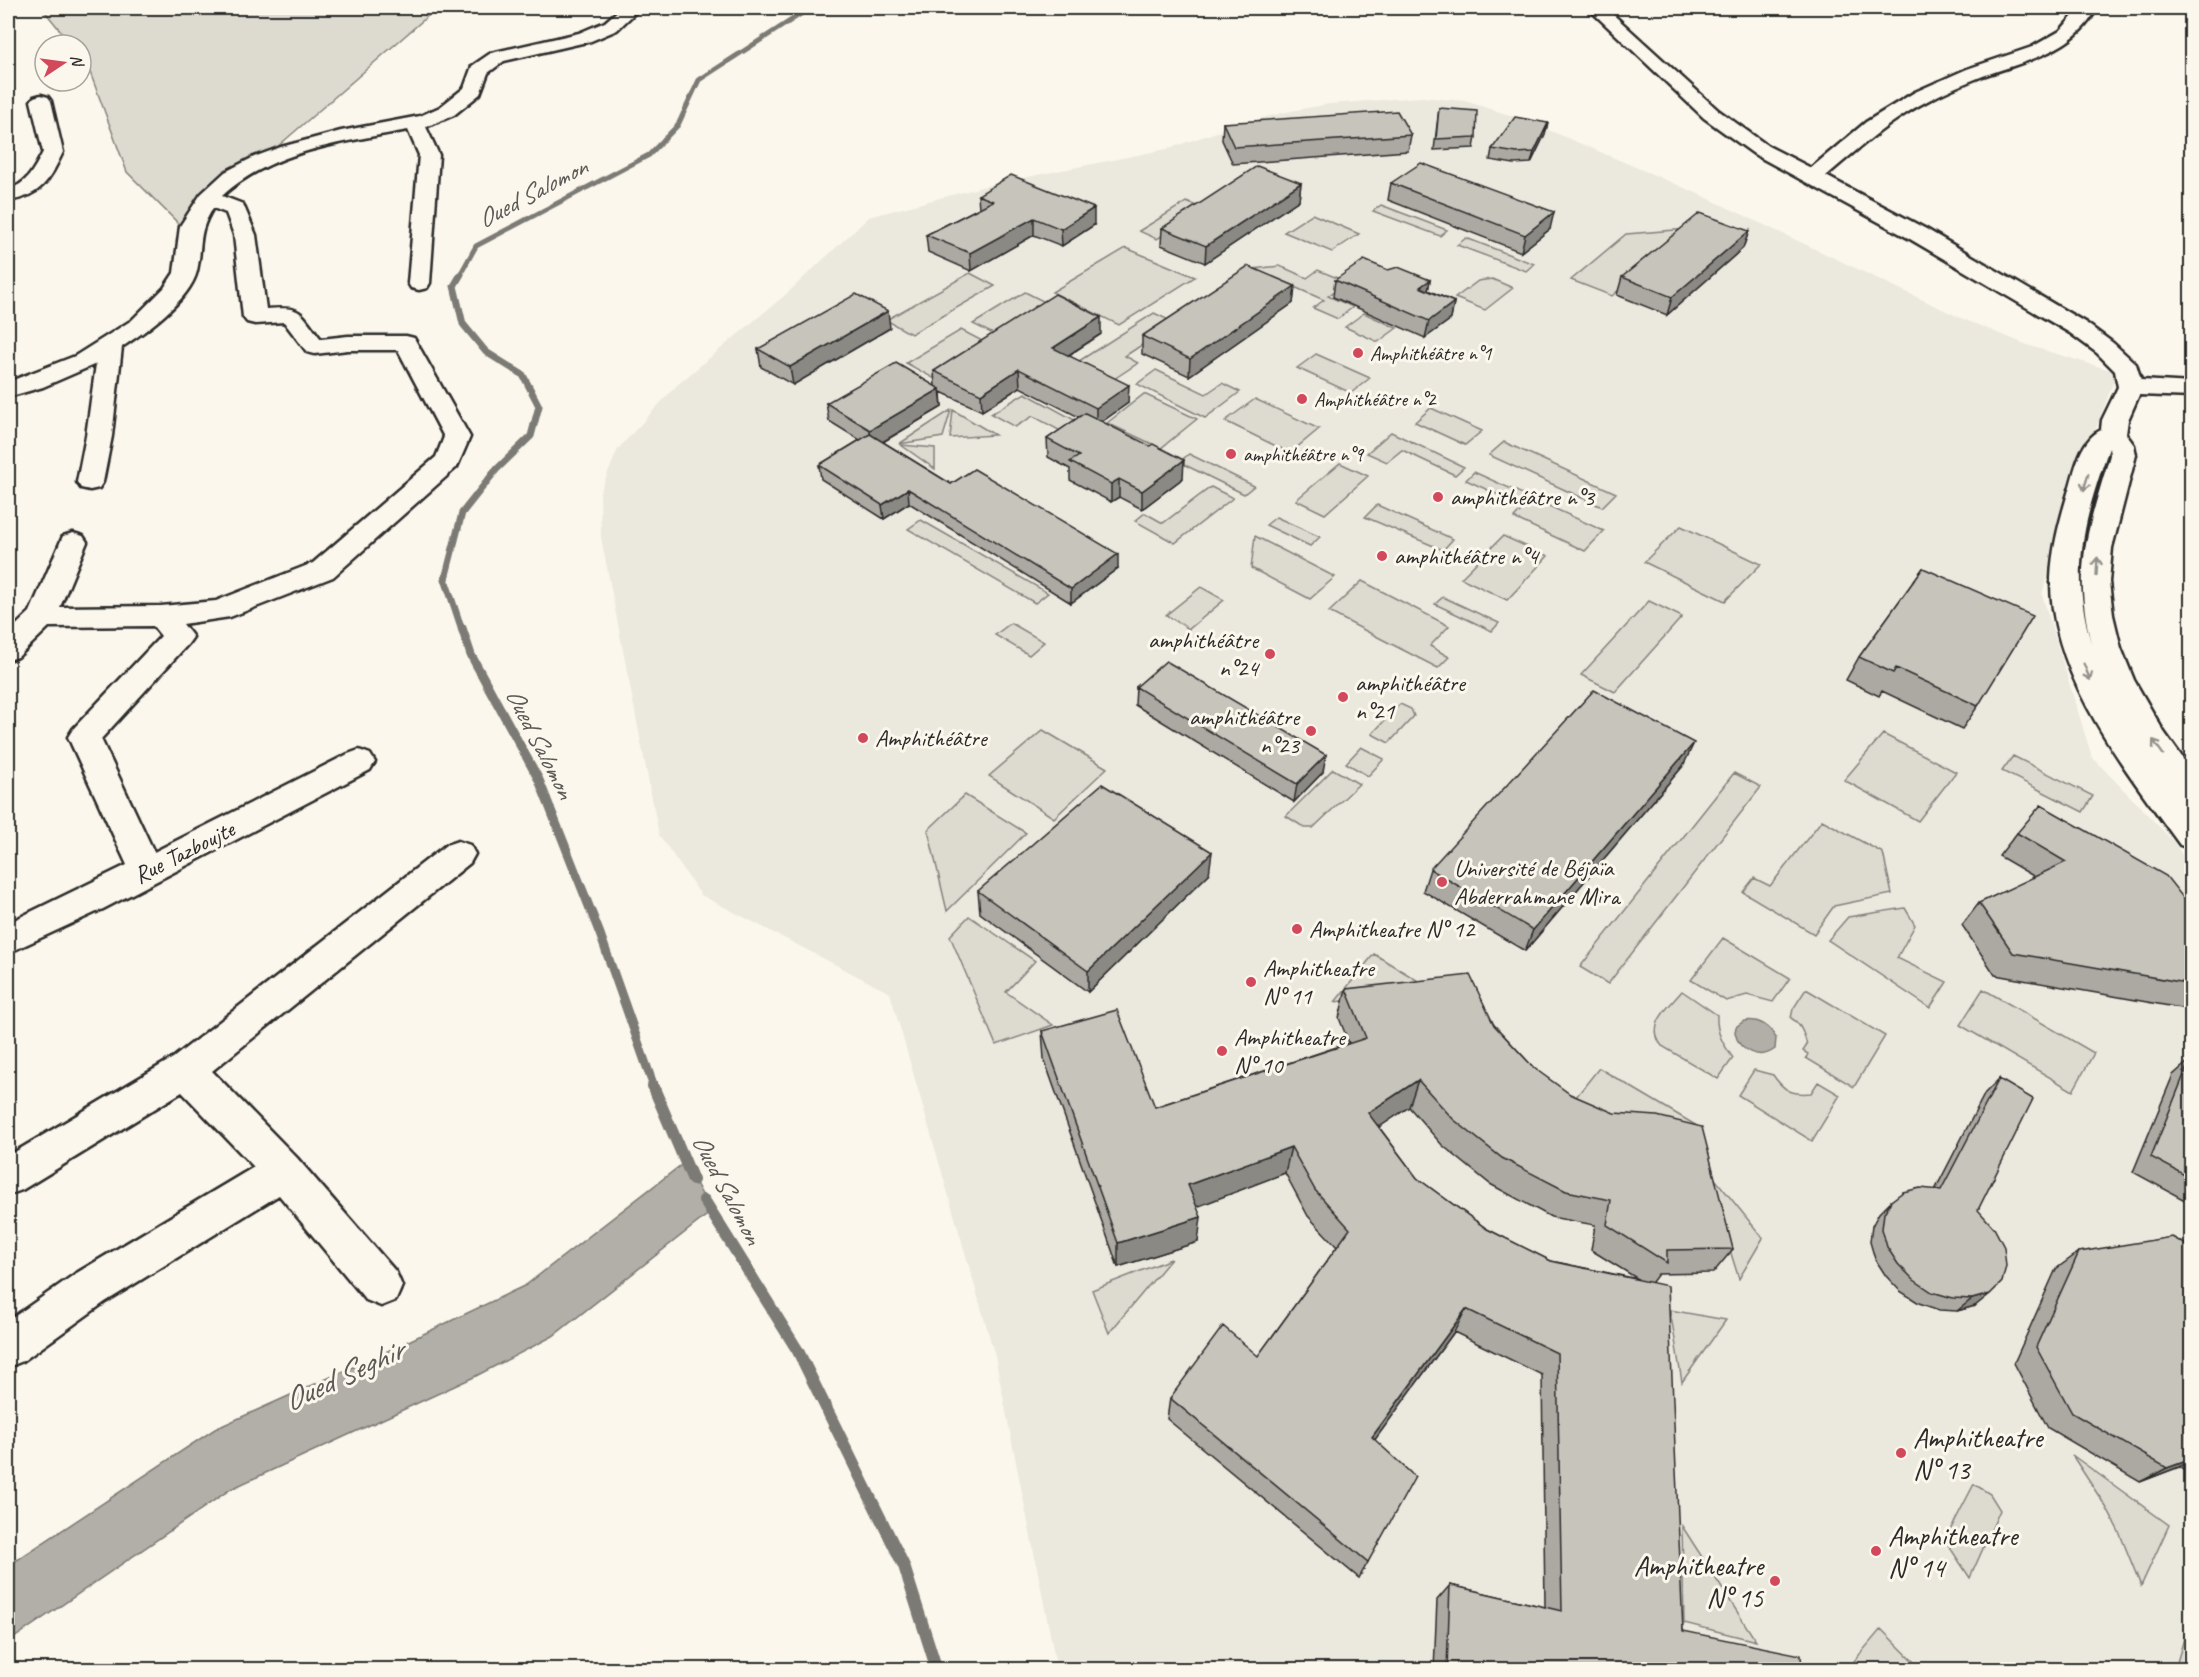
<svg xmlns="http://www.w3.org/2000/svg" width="2199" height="1677" viewBox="0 0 2199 1677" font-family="Caveat,sans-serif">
<rect width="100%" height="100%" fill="#fbf7ec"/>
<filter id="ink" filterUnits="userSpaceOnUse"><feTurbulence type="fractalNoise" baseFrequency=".0167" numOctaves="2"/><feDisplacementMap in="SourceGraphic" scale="12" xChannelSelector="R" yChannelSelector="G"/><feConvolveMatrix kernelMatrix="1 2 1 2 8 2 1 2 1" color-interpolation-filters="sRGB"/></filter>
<g filter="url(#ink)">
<path fill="#ebe8de" d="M 1421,97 L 1465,101 L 1525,120 L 1701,195 L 1963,319 L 2030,346 L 2117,372 L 2063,517 L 2042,595 L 2092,757 L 2174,842 L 2191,869 L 2191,1669 L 1057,1669 L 995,1356 L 890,993 L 701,895 L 659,835 L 601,537 L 600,492 L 618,449 L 676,386 L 784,296 L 869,217 L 993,184 L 1167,149 L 1246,122 L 1286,112 L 1329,104 Z"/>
<path fill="#dddad0" stroke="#84827e" stroke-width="1.5" d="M 42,8 L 437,8 L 261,161 L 232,176 L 190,235 L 127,172 L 87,64 L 81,56 L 81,45 L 72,45 Z
M 1186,202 L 1205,209 L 1157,239 L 1139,231 Z
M 1381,205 L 1447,230 L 1440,236 L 1373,211 Z
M 1312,214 L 1359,234 L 1332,252 L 1284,232 Z
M 1688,229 L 1612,296 L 1571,280 L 1626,234 Z
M 1466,238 L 1534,264 L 1526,271 L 1457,245 Z
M 1126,248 L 1195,277 L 1119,325 L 1052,292 Z
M 1280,266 L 1307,278 L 1318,270 L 1347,282 L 1328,296 L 1353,307 L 1338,319 L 1313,308 L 1324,300 L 1253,269 Z
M 970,273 L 995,286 L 911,334 L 886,320 Z
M 1492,279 L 1513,288 L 1485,310 L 1455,298 L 1478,281 Z
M 1025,292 L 1053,306 L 1001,338 L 973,324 Z
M 1154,313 L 1175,323 L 1125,356 L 1138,363 L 1114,379 L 1079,361 Z
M 1364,313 L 1397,328 L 1378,342 L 1345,327 Z
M 961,330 L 988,344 L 933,378 L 906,363 Z
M 1316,354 L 1370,378 L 1351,393 L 1297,368 Z
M 1156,370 L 1206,394 L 1222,383 L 1240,392 L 1205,418 L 1137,384 Z
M 1025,393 L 1082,424 L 1066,434 L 1033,416 L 1015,427 L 991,414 Z
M 1144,394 L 1197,419 L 1161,448 L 1107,423 Z
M 1255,399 L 1319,429 L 1290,453 L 1225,421 Z
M 1431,408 L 1482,431 L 1465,445 L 1415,422 Z
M 951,410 L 943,437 L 899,444 Z
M 953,410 L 995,435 L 950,438 Z
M 1391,432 L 1464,467 L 1455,475 L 1402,450 L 1387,462 L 1367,453 Z
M 1504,442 L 1616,493 L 1602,507 L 1489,455 Z
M 901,445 L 935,448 L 935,469 Z
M 1189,454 L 1254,486 L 1244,494 L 1179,462 Z
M 1340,463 L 1368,476 L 1325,514 L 1296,500 Z
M 1474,472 L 1604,531 L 1585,551 L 1514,518 L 1525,507 L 1466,480 Z
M 1211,487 L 1233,498 L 1175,543 L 1135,521 L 1145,513 L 1163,523 Z
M 1377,505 L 1453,539 L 1443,550 L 1365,517 Z
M 1276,517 L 1320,537 L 1310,546 L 1266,525 Z
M 921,520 L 1048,593 L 1035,603 L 908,529 Z
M 1681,526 L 1761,564 L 1725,601 L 1644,562 Z
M 1255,536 L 1335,577 L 1310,599 L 1251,568 Z
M 1503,536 L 1548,556 L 1507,600 L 1461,578 Z
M 1362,581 L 1449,626 L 1430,646 L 1449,657 L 1438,668 L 1329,612 Z
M 1201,587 L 1224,600 L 1189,629 L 1166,615 Z
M 1443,597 L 1499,623 L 1492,631 L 1435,604 Z
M 1649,601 L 1682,617 L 1615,692 L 1581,675 Z
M 1011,623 L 1044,642 L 1029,655 L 995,635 Z
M 1400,704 L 1411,709 L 1414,716 L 1389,743 L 1372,734 Z
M 1043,730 L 1107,768 L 1054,818 L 989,776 Z
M 1883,734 L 1956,772 L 1918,821 L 1844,780 Z
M 1361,747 L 1384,759 L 1368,776 L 1346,763 Z
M 2013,756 L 2093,796 L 2083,812 L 2002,771 Z
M 1333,769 L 1359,784 L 1313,828 L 1305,828 L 1286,816 Z
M 1734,773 L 1761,787 L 1608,984 L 1580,967 Z
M 965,795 L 1026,833 L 947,911 L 928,830 Z
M 1822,820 L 1883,853 L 1892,894 L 1834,906 L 1814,934 L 1743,892 L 1754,878 L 1770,886 Z
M 1905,908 L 1915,925 L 1897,958 L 1947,982 L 1930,1008 L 1828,940 L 1848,917 Z
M 969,916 L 1035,961 L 1006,992 L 1053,1025 L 996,1045 L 950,936 Z
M 1723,938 L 1790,978 L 1773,1002 L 1747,995 L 1726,1001 L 1691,980 Z
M 1374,954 L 1430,988 L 1335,1002 Z
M 1806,989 L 1885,1036 L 1854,1087 L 1806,1058 L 1808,1054 L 1803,1051 L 1807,1045 C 1804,1034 1801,1024 1791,1018 L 1793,1009 Z
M 1983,989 L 2094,1053 L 2073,1091 L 1960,1025 Z
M 1682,991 L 1717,1015 C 1716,1033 1723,1044 1733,1058 L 1718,1079 L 1662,1046 C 1645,1025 1669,1007 1682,991 Z
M 1599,1068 L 1697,1126 L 1560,1117 Z
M 1754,1070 L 1773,1075 C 1784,1091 1792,1095 1811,1093 L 1818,1082 L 1840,1095 L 1812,1141 L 1738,1095 Z
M 1703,1164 L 1763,1238 L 1739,1279 Z
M 1171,1259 L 1109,1333 L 1092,1290 Z
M 1670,1310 L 1726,1320 L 1682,1382 Z
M 2072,1455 L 2169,1525 L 2141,1586 L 2120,1534 L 2106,1507 Z
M 1974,1484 L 1990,1494 L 2000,1510 L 1970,1578 L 1945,1540 Z
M 1682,1526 L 1756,1641 L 1684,1623 Z
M 2191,1615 L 2191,1669 L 2175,1669 Z
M 1881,1629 L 1921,1669 L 1850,1669 L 1849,1667 Z"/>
<path fill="#b1afa7" stroke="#7b7a75" stroke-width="1.5" d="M 1744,1021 C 1758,1019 1769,1025 1776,1038 L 1775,1049 C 1759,1061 1738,1051 1735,1032 L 1736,1027 Z
M 685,1162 L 711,1212 L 553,1336 L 474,1377 L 231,1489 L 8,1642 L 8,1566 L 215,1429 L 373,1358 L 526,1285 Z"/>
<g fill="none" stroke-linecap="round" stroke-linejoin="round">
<path stroke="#7b7a75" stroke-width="5" d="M 460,275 L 476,246 L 649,155 L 678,125 L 699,80 L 810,8"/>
<path stroke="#7b7a75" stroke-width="7" d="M 461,274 L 454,286 L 463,324 L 486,352 L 523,375 L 539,406 L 531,436 L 496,470 L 462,513 L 445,579 L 462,630"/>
<path stroke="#7b7a75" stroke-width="9" d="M 462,628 L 471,655 L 539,780 L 600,934 L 654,1087"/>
<path stroke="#7b7a75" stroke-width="12" d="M 653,1086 L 693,1180
M 704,1200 L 798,1351 L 904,1566 L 937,1670"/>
<defs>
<path id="minor" d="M 621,8 L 640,8 L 617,30 L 591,41 L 504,61 L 488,73 L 480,94 L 454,115 L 426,127 L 439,155 L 430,283 L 427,288 L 419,290 L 411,288 L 408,283 L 419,155 L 408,130 C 344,142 272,150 222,196 L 243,204 L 256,235 L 266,309 C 303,306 299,311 321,339 L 348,336 L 406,336 L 414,338 L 470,437 L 457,467 L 333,577 L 230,617 L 183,624 L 193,637 L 188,644 L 101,739 L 154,852 L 348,754 L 359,750 L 370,754 L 375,762 L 370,770 L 103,909 L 8,953 L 8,923 L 127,865 L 68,737 L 73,729 L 161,636 L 153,626 L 49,627 L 18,657 L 8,660 L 8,633 L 30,612 L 63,536 L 73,533 L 83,536 L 87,542 L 60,607 L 161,606 L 216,601 L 313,563 L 436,457 L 444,437 L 398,350 L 348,350 L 315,354 L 307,352 L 284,322 L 255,324 L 247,322 L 243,317 L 234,235 L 226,213 L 213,208 C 197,234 203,243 197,271 C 190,300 145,332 122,347 L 112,436 L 103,482 L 99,488 L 90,490 L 81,488 L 77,482 L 86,436 L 96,364 L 43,387 L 8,397 L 8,382 L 75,356 L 132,320 L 164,288 L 174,273 L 180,226 L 201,194 L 225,172 L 254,157 L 281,147 L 341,131 L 420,116 L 440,107 L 464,88 L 472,66 L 491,53 L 579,33 L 605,22 Z
M 1588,8 L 1606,8 L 1718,110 L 1768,146 L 1811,168 L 1866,122 L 1915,92 L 1967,69 L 2032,47 L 2060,31 L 2080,8 L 2097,8 C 2075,51 2026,61 1983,76 C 1965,83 1946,91 1929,100 C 1890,120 1859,148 1826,176 L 1926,229 L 2086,323 L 2113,343 L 2136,364 L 2141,380 L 2192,383 L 2192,397 L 2139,395 L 2128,420 L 2126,434 L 2134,445 L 2136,455 L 2112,548 L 2109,582 L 2113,615 L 2121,648 L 2134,680 L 2164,732 L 2192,771 L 2192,807 L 2188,806 L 2192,811 L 2192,849 L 2180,845 C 2126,770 2049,675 2051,578 C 2052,549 2060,520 2068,493 C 2075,471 2079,441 2101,430 L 2102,420 L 2118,387 L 2115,371 L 2097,353 L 2070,333 L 1910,239 L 1754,154 L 1704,118 ZM 2109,448 L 2110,455 C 2089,528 2072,565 2091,643 C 2070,568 2084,519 2109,448 Z
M 41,95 L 48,97 L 51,101 L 63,152 C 49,181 41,196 8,201 L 8,189 C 27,185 34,169 43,152 L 31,101 L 34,97 Z
M 458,841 L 470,845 L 475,854 L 470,863 L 212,1071 L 297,1158 L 396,1272 L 402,1286 L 396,1300 L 381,1306 L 366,1300 L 279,1195 L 105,1302 L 23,1361 L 8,1367 L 8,1321 L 75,1274 L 254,1167 L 182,1092 L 22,1190 L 8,1195 L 8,1156 L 173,1058 L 446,845 Z"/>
</defs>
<use href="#minor" stroke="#2b2b2b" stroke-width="5"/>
<use href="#minor" fill="#fbf7ec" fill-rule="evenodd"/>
</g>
<path fill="#aba9a2" stroke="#2b2b2b" stroke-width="1.5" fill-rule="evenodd" d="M 1439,108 L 1476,137 L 1474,148 L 1434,150 Z
M 1223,123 L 1411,135 L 1408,151 L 1233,164 L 1222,140 Z
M 1548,123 L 1545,134 L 1531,163 L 1514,164 L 1490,160 L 1492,149 Z
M 1301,183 L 1299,200 L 1205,263 L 1161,245 L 1162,228 Z
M 1391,183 L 1550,229 L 1521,252 L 1388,200 Z
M 978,195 L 1094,225 L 1062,246 L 1034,235 L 971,271 L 928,252 L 926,235 L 979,208 Z
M 1749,231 L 1743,248 L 1667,315 L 1617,295 L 1622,277 Z
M 1388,270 L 1430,280 L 1428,290 L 1454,302 L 1451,319 L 1425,338 L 1333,297 L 1335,280 Z
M 1295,286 L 1293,303 L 1189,376 L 1142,354 L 1142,336 Z
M 890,328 L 793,385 L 761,367 L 758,349 Z
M 1101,334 L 1069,355 L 1128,403 L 1101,422 L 1183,478 L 1142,509 L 1119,497 L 1111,502 L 1070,480 L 1070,469 L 1048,457 L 1047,439 L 1079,417 L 1020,387 L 982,411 L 941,392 L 942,407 L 883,442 L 951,484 L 1118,568 L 1071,603 L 909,503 L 884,519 L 821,479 L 819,465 L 860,440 L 829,421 L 826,403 L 935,386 L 934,371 Z
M 1923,568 L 1978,706 L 1962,729 L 1882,691 L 1879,696 L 1846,680 L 1859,657 Z
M 1136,687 L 1323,772 L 1294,802 L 1135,705 Z
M 1683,766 L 1525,951 L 1423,891 L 1430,869 Z
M 2017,833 L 2192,909 L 2192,1010 L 1995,975 L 1962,925 L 1979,903 L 2035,877 L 1999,856 Z
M 1209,874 L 1088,992 L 980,913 L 978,891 Z
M 1346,989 L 1494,1025 L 1534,1068 L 1733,1249 L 1713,1273 L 1658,1274 L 1652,1282 L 1683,1631 L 1802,1670 L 1434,1670 L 1437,1600 L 1450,1585 L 1545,1607 L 1542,1375 L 1454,1332 L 1375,1439 L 1368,1562 L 1359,1578 L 1167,1419 L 1170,1398 L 1258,1356 L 1337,1247 L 1308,1216 L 1285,1173 L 1197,1206 L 1198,1242 L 1118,1267 L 1044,1059 L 1042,1031 L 1155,1107 L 1349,1043 L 1339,1018 ZM 1409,1107 L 1442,1145 L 1490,1184 L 1551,1217 L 1595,1225 L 1591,1250 L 1638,1279 L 1551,1261 L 1487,1229 L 1417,1178 L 1379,1127 Z
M 2190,1060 L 2192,1060 L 2192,1204 L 2133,1172 L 2173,1075 Z
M 1999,1079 L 1978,1210 L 1975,1306 L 1957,1311 L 1939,1310 L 1919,1303 L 1900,1291 L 1886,1276 L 1875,1259 L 1870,1242 L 1872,1226 L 1879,1213 L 1891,1201 L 1935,1190 L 1985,1093 Z
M 2192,1248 L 2192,1474 L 2179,1467 L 2140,1482 L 2048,1428 L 2014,1363 L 2056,1269 L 2079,1252 Z"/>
<path fill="#8b8984" stroke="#2b2b2b" stroke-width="1.5" d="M 1548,123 L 1545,134 L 1531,163 L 1534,152 Z
M 1301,183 L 1299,200 L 1205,263 L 1206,246 Z
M 1094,208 L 1094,225 L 1062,246 L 1061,229 Z
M 1554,212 L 1550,229 L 1521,252 L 1525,235 Z
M 1034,218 L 1034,235 L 971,271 L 970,253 Z
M 1749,231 L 1743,248 L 1667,315 L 1672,297 Z
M 1430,280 L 1427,297 L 1420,287 Z
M 1295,286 L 1293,303 L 1189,376 L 1190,359 Z
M 1454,302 L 1451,319 L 1425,338 L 1429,321 Z
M 888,311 L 890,328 L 793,385 L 790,367 Z
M 1101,317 L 1101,334 L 1053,365 L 1053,348 Z
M 1019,369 L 1020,387 L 982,411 L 981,394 Z
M 1129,385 L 1128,403 L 1096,426 L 1096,408 Z
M 940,389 L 942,407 L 872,448 L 870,430 Z
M 1184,460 L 1183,478 L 1142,509 L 1142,491 Z
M 1119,479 L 1119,497 L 1111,502 L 1111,484 Z
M 908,489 L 909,503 L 884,519 L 882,505 Z
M 1118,554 L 1118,568 L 1071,603 L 1071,589 Z
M 1694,743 L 1683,766 L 1525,951 L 1533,930 Z
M 1326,755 L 1323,772 L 1294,802 L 1297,784 Z
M 1212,852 L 1209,874 L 1088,992 L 1088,971 Z
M 1418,1080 L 1409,1107 L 1360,1140 L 1368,1113 Z
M 1291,1147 L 1285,1173 L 1186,1211 L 1188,1185 Z
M 1201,1217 L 1198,1242 L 1118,1267 L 1118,1243 Z
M 1990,1294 L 1975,1306 L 1957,1311 L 1972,1299 Z
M 1466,1309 L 1454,1332 L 1363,1456 L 1372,1437 Z
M 2192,1459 L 2192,1461 L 2179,1467 L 2140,1482 L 2167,1468 Z"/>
<path fill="#c7c4bc" stroke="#2b2b2b" stroke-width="1.5" d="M 1439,108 L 1477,111 L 1476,137 L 1436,139 Z
M 1397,111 L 1411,135 L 1234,147 L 1223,123 Z
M 1515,117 L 1548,123 L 1534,152 L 1517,153 L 1492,149 Z
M 1421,163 L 1554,212 L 1525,235 L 1391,183 Z
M 1257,166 L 1301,183 L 1206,246 L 1162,228 Z
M 1011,175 L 1094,208 L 1061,229 L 1034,218 L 970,253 L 926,235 L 993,201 L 978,195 Z
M 1700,213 L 1749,231 L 1672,297 L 1622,277 Z
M 1364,260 L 1388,270 L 1398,267 L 1430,280 L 1420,287 L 1454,302 L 1429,321 L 1335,280 Z
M 1248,266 L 1295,286 L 1190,359 L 1142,336 Z
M 856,294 L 888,311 L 790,367 L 758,349 Z
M 1055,294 L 1101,317 L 1053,348 L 1129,385 L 1096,408 L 1019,369 L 981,394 L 934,371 Z
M 896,363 L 940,389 L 870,430 L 826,403 Z
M 1085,413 L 1150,446 L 1153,444 L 1184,460 L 1142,491 L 1119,479 L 1111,484 L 1070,462 L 1079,456 L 1047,439 Z
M 870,434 L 951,484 L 974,469 L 1118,554 L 1071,589 L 908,489 L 882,505 L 819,465 Z
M 1923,568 L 2033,616 L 1978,706 L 1896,668 L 1893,673 L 1859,657 Z
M 1166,661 L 1326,755 L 1297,784 L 1136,687 Z
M 1594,690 L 1694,743 L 1533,930 L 1430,869 Z
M 1102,784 L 1212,852 L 1088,971 L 978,891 Z
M 2041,805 L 2166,876 L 2192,909 L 2192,984 L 2013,953 L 1979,903 L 2066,862 L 2017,833 Z
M 1470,975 L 1494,1025 L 1534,1068 L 1570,1094 L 1614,1113 L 1657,1116 L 1702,1127 L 1733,1249 L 1667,1250 L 1667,1263 L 1607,1225 L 1611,1200 L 1566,1191 L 1502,1158 L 1453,1119 L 1418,1080 L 1368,1113 L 1417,1178 L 1487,1229 L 1551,1261 L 1668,1286 L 1683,1631 L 1801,1655 L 1802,1670 L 1447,1670 L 1450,1585 L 1562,1611 L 1557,1353 L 1466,1309 L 1372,1437 L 1415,1477 L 1368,1562 L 1170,1398 L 1223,1326 L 1258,1356 L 1350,1229 L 1315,1190 L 1291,1147 L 1188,1185 L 1201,1217 L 1118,1243 L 1042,1031 L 1117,1010 L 1155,1107 L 1366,1038 L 1346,989 Z
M 2190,1060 L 2192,1060 L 2192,1179 L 2151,1157 Z
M 1999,1079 L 2033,1099 L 1978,1210 L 1994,1228 L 2004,1247 L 2006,1266 L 2002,1282 L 1990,1294 L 1972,1299 L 1953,1298 L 1932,1292 L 1914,1280 L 1898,1264 L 1887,1247 L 1882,1229 L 1884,1213 L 1891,1201 L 1903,1192 L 1920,1188 L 1941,1190 Z
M 2172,1237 L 2192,1248 L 2192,1459 L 2167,1468 L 2072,1413 L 2036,1347 L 2079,1252 Z"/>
<defs><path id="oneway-shaft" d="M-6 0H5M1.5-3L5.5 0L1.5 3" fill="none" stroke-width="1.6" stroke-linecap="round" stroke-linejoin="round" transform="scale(1.5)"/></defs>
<g stroke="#93918c">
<use href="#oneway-shaft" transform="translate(2086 482) rotate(106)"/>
<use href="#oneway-shaft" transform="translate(2097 566) rotate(-87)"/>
<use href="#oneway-shaft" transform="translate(2087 672) rotate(68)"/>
<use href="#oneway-shaft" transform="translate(2158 747) rotate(-125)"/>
</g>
</g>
<g fill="#d1495b" stroke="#fbf7ec" stroke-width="2">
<circle cx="1358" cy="353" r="6"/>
<circle cx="1302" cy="399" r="6"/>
<circle cx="1231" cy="454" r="6"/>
<circle cx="1438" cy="497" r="6"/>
<circle cx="1382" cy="556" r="6"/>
<circle cx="1270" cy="654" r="6"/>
<circle cx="1343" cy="697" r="6"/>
<circle cx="1311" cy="731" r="6"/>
<circle cx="863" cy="738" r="6"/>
<circle cx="1442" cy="882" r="6"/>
<circle cx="1297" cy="929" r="6"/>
<circle cx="1251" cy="982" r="6"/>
<circle cx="1222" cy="1051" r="6"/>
<circle cx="1901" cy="1453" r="6"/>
<circle cx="1876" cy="1551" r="6"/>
<circle cx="1775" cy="1581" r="6"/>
</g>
<g text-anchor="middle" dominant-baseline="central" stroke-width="6" stroke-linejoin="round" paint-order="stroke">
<g font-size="20" fill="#2b2b2b" stroke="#fbf7ec" text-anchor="start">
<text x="1370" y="353">Amphithéâtre n°1</text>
<text x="1314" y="399">Amphithéâtre n°2</text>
<text x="1243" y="454">amphithéâtre n°9</text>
</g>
<g font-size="24" fill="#2b2b2b" stroke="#fbf7ec" text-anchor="start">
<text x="1450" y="497">amphithéâtre n°3</text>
<text x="1394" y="556">amphithéâtre n°4</text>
<text x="1258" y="640" text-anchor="end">amphithéâtre<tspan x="1258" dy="28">n°24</tspan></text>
<text x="1355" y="683">amphithéâtre<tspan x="1355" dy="28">n°21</tspan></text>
<text x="1299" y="717" text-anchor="end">amphithéâtre<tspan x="1299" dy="28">n°23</tspan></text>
<text x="875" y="738">Amphithéâtre</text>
<text x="1454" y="868">Université de Béjaïa<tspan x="1454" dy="28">Abderrahmane Mira</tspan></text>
<text x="1309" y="929">Amphitheatre N° 12</text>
<text x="1263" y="968">Amphitheatre<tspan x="1263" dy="28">N° 11</tspan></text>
<text x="1234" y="1037">Amphitheatre<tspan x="1234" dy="28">N° 10</tspan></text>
</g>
<g font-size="24" fill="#2b2b2b" stroke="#fbf7ec">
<text transform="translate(184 852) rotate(-27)">Rue Tazboujte</text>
</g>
<g font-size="26" font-style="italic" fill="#5a5956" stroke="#fbf7ec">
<text transform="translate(532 193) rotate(-28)">Oued Salomon</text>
<text transform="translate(540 743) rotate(63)">Oued Salomon</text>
<text transform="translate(727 1189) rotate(62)">Oued Salomon</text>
</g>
<g font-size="28" fill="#2b2b2b" stroke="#fbf7ec" text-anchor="start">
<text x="1913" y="1437">Amphitheatre<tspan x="1913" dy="32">N° 13</tspan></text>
<text x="1888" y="1535">Amphitheatre<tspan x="1888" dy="32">N° 14</tspan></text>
<text x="1763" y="1565" text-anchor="end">Amphitheatre<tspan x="1763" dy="32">N° 15</tspan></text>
</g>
<g font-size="32" font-style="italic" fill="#5a5956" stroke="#fbf7ec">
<text transform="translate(343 1375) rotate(-25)">Oued Seghir</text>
</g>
</g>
<rect width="2199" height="1677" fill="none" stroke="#fbf7ec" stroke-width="30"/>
<rect x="15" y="15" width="2169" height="1647" fill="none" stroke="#2b2b2b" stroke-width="2" filter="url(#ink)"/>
<g transform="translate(63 63) rotate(77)"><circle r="28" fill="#fbf7ec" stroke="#a8a59f" stroke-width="1.5"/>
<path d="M0-4.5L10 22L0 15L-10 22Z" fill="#d1495b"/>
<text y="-9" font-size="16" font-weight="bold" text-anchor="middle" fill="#2b2b2b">N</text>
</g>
</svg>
